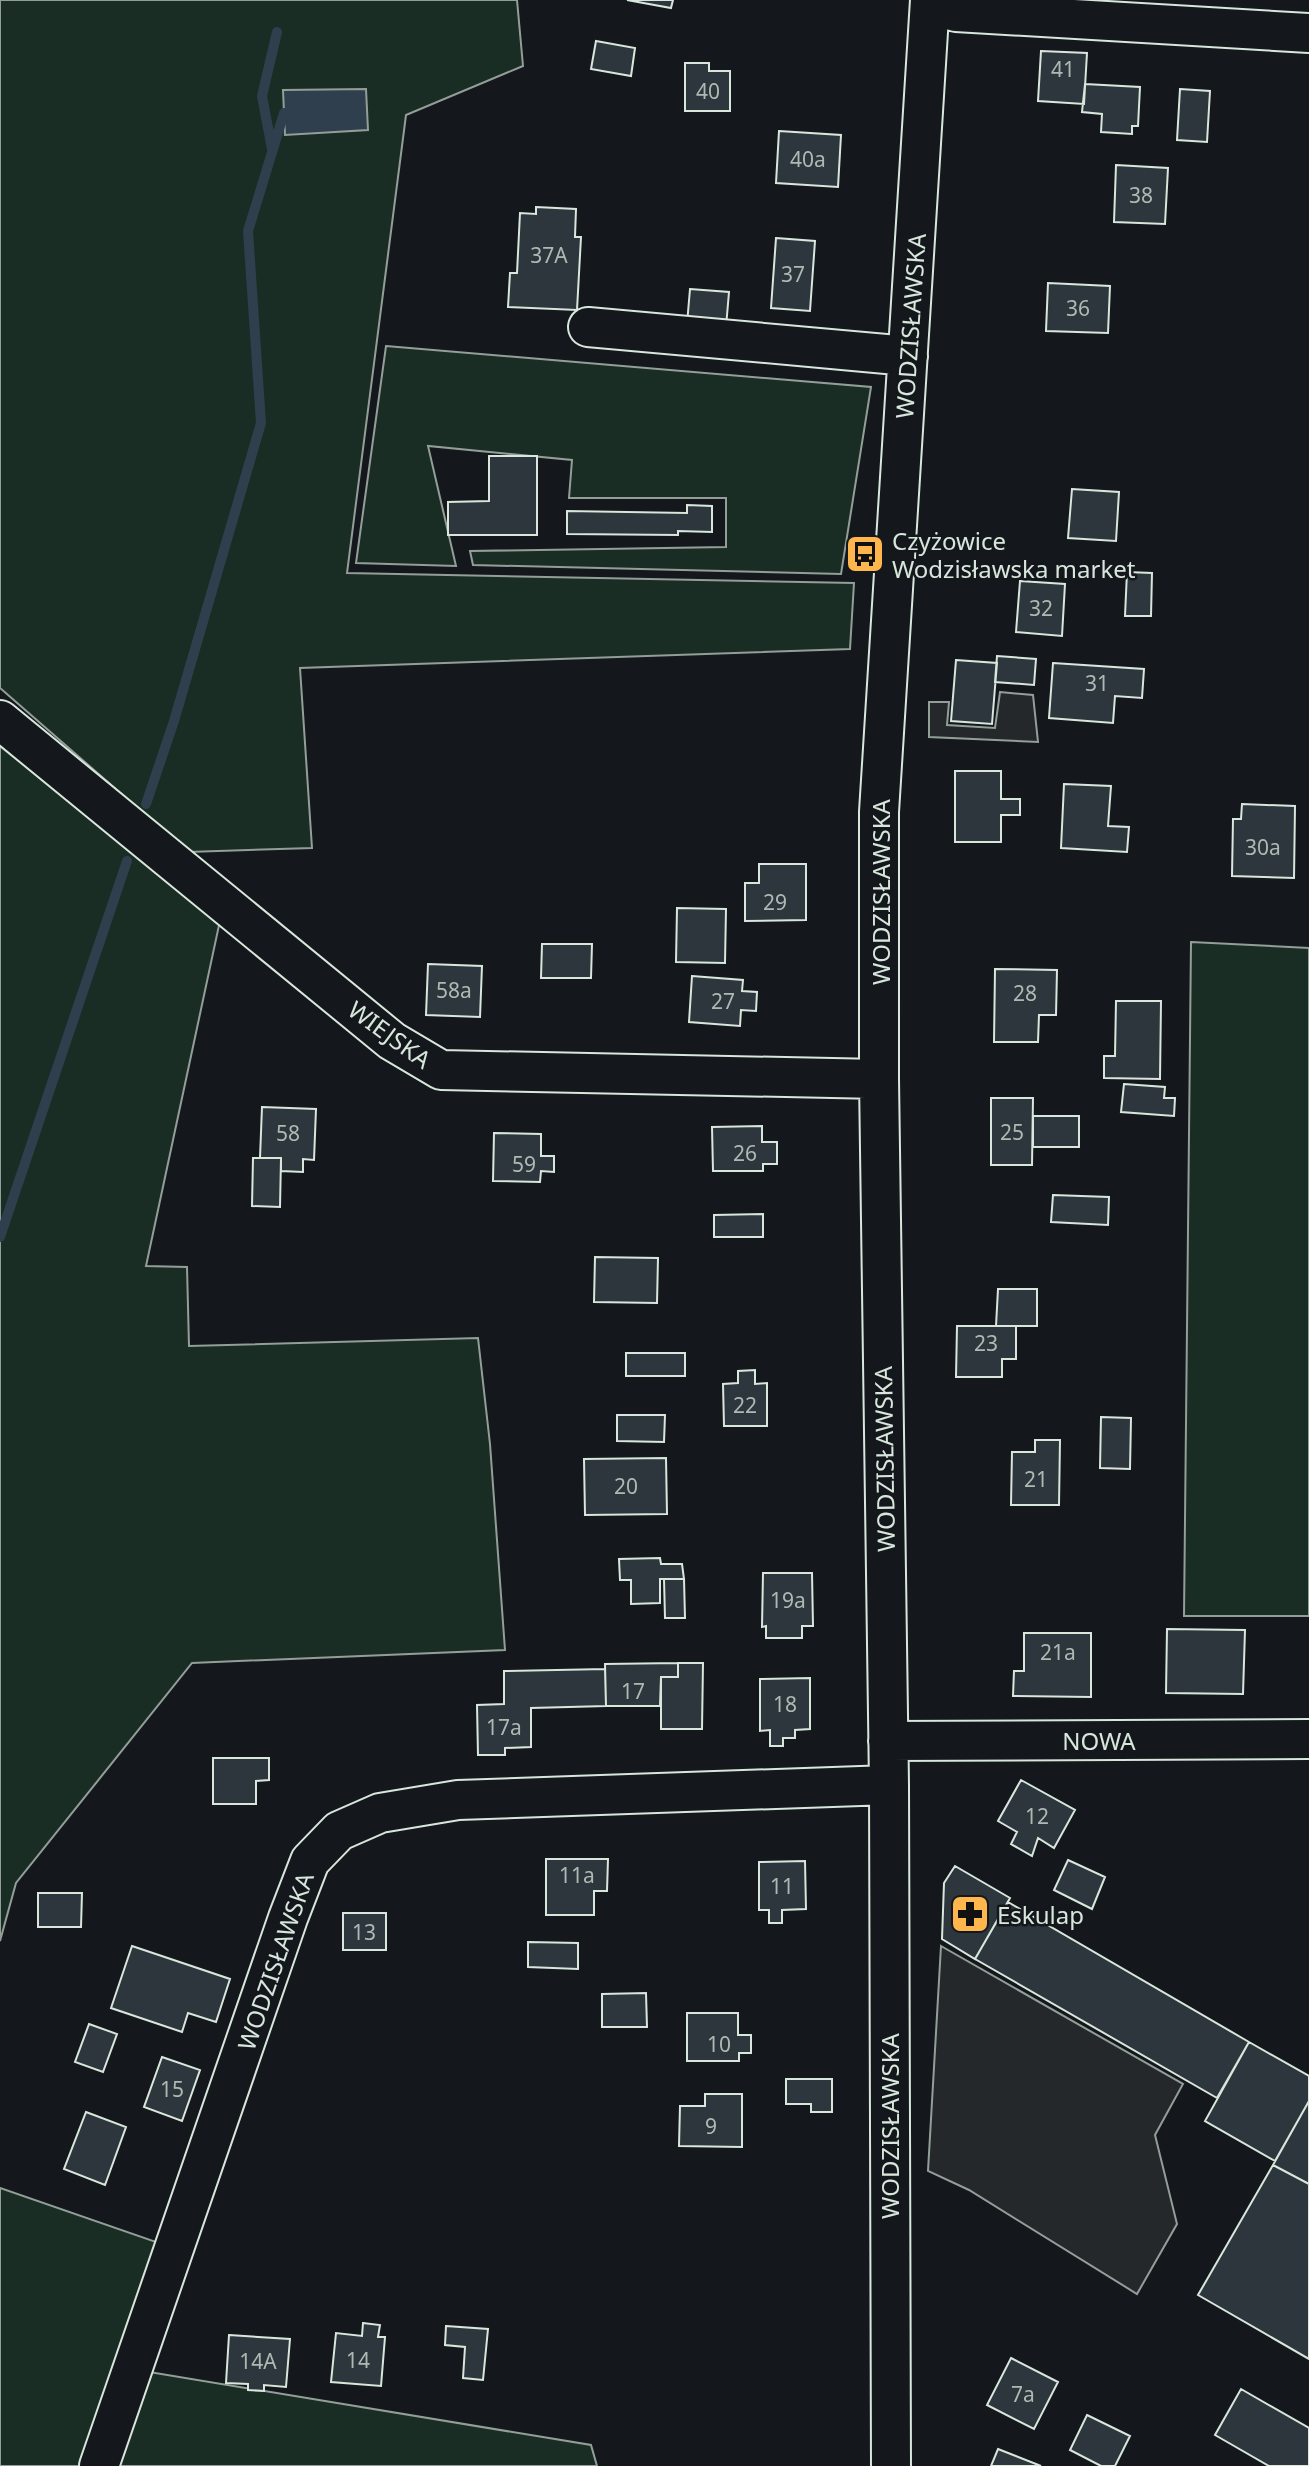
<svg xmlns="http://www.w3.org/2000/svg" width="1309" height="2466" viewBox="0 0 1309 2466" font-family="'Noto Sans',sans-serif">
<rect width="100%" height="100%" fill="#14181c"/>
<path fill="#1a2d24" stroke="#939e99" stroke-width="2" d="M 0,0 L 517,0 L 523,66 L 406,115 L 347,573 L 854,583 L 850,649 L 300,668 L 312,848 L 188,852 L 0,688 Z
M 386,346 L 871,387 L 841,574 L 473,565 L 470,551 L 726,547 L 726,498 L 569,498 L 572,460 L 428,446 L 456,566 L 356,563 Z
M 0,740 L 221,916 L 146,1266 L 187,1267 L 189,1346 L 478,1338 L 490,1444 L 505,1650 L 192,1663 L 16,1883 L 0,1941 Z
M 1191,942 L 1309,948 L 1309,1616 L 1184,1616 Z
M 0,2188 L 162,2244 L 119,2367 L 591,2445 L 597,2466 L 0,2466 Z"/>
<path fill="#24282b" stroke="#939e99" stroke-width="2" d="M 1000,692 L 1033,695 L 1038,742 L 929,737 L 929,702 L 949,702 L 947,725 L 995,728 Z
M 941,1946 L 1183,2084 L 1155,2135 L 1177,2224 L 1137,2294 L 969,2190 L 928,2171 Z"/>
<path fill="#2f3f4d" stroke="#939e99" stroke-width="2" d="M 366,89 L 368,130 L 285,135 L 283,90 Z"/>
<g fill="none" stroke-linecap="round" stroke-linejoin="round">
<path stroke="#2f3f4d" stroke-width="10" d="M 272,149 L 262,96 L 277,32
M 146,804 L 174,721 L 261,423 L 248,231 L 284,113
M 0,1237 L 127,861"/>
</g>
<path fill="#2c363c" stroke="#d8e6dc" stroke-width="2" d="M 627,0 L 673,0 L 671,8 Z
M 596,41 L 635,48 L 631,76 L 591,69 Z
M 1041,51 L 1087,53 L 1084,104 L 1038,101 Z
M 685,63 L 709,63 L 709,71 L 730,71 L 730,111 L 685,111 Z
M 1085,84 L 1140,87 L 1138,126 L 1132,126 L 1132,134 L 1101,132 L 1102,114 L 1082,112 Z
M 1180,89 L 1210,91 L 1207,142 L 1177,140 Z
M 779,131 L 841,135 L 838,187 L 776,183 Z
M 1116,165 L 1168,168 L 1165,224 L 1114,222 Z
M 536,207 L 576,209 L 575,237 L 581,237 L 577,310 L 508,307 L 510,273 L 517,273 L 520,213 L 536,214 Z
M 776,238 L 815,241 L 810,311 L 771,308 Z
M 1048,283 L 1110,286 L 1108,333 L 1046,331 Z
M 690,289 L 729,292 L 726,327 L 687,324 Z
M 489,456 L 537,456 L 537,535 L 448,535 L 448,502 L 489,501 Z
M 1072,489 L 1119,492 L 1116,541 L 1068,538 Z
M 687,505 L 712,506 L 712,532 L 678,531 L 678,535 L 567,534 L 567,511 L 687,513 Z
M 1127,572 L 1152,573 L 1151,616 L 1125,616 Z
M 1020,581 L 1065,584 L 1062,636 L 1016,632 Z
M 997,656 L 1036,659 L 1034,685 L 995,682 Z
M 956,660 L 997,663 L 992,724 L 951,721 Z
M 1053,663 L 1144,669 L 1142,698 L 1115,696 L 1113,723 L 1049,718 Z
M 955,771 L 1001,771 L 1001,799 L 1020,799 L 1020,815 L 1001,815 L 1001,842 L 955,842 Z
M 1064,784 L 1111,786 L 1108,826 L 1129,827 L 1127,852 L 1061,848 Z
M 1242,804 L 1295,806 L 1294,878 L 1232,876 L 1233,819 L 1241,819 Z
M 759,864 L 806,864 L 806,920 L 745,921 L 745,883 L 759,883 Z
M 677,908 L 726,909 L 725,963 L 676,962 Z
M 542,944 L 592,944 L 591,978 L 541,978 Z
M 428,964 L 482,966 L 480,1017 L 426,1015 Z
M 995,969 L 1057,970 L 1056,1015 L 1039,1015 L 1038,1042 L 994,1042 Z
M 692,976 L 743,980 L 742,991 L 757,992 L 756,1011 L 741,1010 L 740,1026 L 689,1022 Z
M 1116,1001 L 1161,1001 L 1160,1079 L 1104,1078 L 1104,1056 L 1115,1056 Z
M 1124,1084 L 1165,1087 L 1164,1098 L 1175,1098 L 1174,1116 L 1121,1112 Z
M 991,1098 L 1033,1098 L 1032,1165 L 991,1165 Z
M 262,1107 L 316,1109 L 314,1160 L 303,1159 L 303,1172 L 281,1171 L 281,1158 L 260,1158 Z
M 1033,1116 L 1079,1116 L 1079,1147 L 1033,1147 Z
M 762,1126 L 762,1142 L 777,1142 L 777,1164 L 763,1164 L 763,1171 L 713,1171 L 712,1127 Z
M 494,1133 L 541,1134 L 541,1156 L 554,1156 L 554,1172 L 541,1171 L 540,1182 L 493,1181 Z
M 253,1158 L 281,1158 L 280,1207 L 252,1206 Z
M 1053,1195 L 1109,1197 L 1108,1225 L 1051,1222 Z
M 763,1214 L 763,1237 L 714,1237 L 714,1215 Z
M 595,1257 L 658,1258 L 657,1303 L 594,1302 Z
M 998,1289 L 1037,1289 L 1037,1326 L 996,1326 Z
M 957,1326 L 1016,1326 L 1016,1359 L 1002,1359 L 1002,1377 L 956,1377 Z
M 626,1353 L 685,1353 L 685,1376 L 626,1376 Z
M 755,1370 L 755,1384 L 767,1383 L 767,1426 L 724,1426 L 723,1384 L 738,1383 L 738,1371 Z
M 617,1415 L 665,1415 L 664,1442 L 617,1441 Z
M 1101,1417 L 1131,1418 L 1130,1469 L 1100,1468 Z
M 1035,1440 L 1060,1440 L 1059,1505 L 1011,1505 L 1012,1452 L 1035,1452 Z
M 666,1458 L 667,1514 L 585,1515 L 584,1459 Z
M 660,1558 L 661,1564 L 682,1564 L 684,1579 L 660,1579 L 660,1603 L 631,1604 L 631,1580 L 620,1580 L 619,1559 Z
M 763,1573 L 812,1573 L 813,1626 L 802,1626 L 802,1638 L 766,1638 L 766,1626 L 762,1627 Z
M 664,1579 L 684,1579 L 685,1618 L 665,1618 Z
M 1167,1629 L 1245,1630 L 1243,1694 L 1166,1693 Z
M 1024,1633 L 1091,1633 L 1091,1697 L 1013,1696 L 1014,1671 L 1024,1671 Z
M 678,1663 L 703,1663 L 702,1729 L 661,1729 L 661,1677 L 678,1677 Z
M 678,1663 L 678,1677 L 661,1677 L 660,1706 L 606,1706 L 605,1664 Z
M 605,1669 L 606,1706 L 531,1708 L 531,1747 L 505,1748 L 505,1755 L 478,1755 L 477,1705 L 504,1704 L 504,1671 Z
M 810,1678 L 810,1729 L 795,1730 L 795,1738 L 783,1738 L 783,1746 L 770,1746 L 770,1730 L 760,1731 L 760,1679 Z
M 213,1758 L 269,1758 L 269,1780 L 256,1781 L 256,1804 L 213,1804 Z
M 1021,1780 L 1075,1810 L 1054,1848 L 1038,1838 L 1032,1856 L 1011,1844 L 1017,1832 L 998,1821 Z
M 546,1859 L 608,1859 L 607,1891 L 594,1891 L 594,1915 L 546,1915 Z
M 1068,1860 L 1105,1877 L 1092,1909 L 1054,1890 Z
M 805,1861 L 806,1909 L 782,1910 L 782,1923 L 769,1923 L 769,1910 L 759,1910 L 759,1862 Z
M 955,1866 L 1010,1898 L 975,1959 L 942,1939 L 944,1883 Z
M 38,1893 L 82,1893 L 81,1927 L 38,1927 Z
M 1008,1902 L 1249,2042 L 1217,2098 L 975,1959 Z
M 343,1913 L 386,1913 L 386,1950 L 343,1950 Z
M 528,1942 L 578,1943 L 578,1969 L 528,1967 Z
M 132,1946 L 230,1979 L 216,2022 L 188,2013 L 182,2032 L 111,2008 Z
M 646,1993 L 647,2027 L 602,2027 L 602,1994 Z
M 687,2013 L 738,2013 L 738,2035 L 751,2035 L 751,2053 L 739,2053 L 739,2061 L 687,2061 Z
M 89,2024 L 117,2034 L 103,2072 L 75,2062 Z
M 1249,2042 L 1309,2076 L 1309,2101 L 1275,2161 L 1205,2121 Z
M 162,2057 L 200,2070 L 182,2121 L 144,2107 Z
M 786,2079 L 832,2079 L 832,2112 L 811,2112 L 811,2104 L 786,2104 Z
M 705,2094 L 742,2094 L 742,2147 L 679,2146 L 680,2106 L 705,2106 Z
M 1309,2101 L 1309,2184 L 1273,2165 Z
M 86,2112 L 126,2127 L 105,2185 L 64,2169 Z
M 1273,2165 L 1309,2184 L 1309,2359 L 1198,2295 Z
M 363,2323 L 380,2325 L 378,2337 L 385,2337 L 381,2386 L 331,2382 L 336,2333 L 362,2336 Z
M 446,2326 L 488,2329 L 483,2380 L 463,2378 L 465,2347 L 445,2345 Z
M 229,2335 L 290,2339 L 286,2387 L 264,2385 L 264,2391 L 248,2390 L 248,2384 L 226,2383 Z
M 1011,2358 L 1058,2382 L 1034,2429 L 987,2405 Z
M 1241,2389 L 1309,2428 L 1309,2466 L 1269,2466 L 1215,2435 Z
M 1087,2415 L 1130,2436 L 1115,2466 L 1101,2466 L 1070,2450 Z
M 998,2449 L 1041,2466 L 991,2466 Z"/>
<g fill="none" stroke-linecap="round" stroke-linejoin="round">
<defs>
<path id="minor" d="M 930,4 L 956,12 L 1309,33
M 588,327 L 908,356
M 0,720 L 392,1041 L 441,1070 L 879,1079
M 888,1741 L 1309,1739
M 99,2466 L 288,1918 L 310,1861 L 339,1831 L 380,1813 L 458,1800 L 889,1785
M 891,2466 L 889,1785 L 879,1079 L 879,812 L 930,0"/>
</defs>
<use href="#minor" stroke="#d8e6dc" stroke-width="42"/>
<use href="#minor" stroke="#14181c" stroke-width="38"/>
</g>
<defs>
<symbol id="bus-square" viewBox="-11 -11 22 22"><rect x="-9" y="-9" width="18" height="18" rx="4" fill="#ffb74d" stroke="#14181c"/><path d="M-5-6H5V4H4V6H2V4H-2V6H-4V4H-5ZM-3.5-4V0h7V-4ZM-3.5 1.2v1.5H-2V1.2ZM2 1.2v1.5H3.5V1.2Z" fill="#111"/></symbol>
<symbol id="pharmacy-square" viewBox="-11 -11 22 22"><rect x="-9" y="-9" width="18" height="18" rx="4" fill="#ffb74d" stroke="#14181c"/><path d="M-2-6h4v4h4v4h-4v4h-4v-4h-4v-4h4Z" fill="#111"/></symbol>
</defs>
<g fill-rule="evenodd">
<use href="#bus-square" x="843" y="532" width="44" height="44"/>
<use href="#pharmacy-square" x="948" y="1892" width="44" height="44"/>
</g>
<g text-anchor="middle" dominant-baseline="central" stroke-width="5" stroke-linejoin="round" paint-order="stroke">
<g font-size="21" fill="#adbab4">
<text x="1063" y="69">41</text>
<text x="708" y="91">40</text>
<text x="808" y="159">40a</text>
<text x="1141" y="195">38</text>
<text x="549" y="255">37A</text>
<text x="793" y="274">37</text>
<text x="1078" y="308">36</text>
<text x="1041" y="608">32</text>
<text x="1097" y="683">31</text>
<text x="1263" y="847">30a</text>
<text x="775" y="902">29</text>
<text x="454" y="990">58a</text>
<text x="1025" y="993">28</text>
<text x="723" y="1001">27</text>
<text x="1012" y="1132">25</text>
<text x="288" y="1133">58</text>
<text x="745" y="1153">26</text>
<text x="524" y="1164">59</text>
<text x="986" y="1343">23</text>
<text x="745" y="1405">22</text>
<text x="1036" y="1479">21</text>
<text x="626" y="1486">20</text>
<text x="788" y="1600">19a</text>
<text x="1058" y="1652">21a</text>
<text x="633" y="1691">17</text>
<text x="785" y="1704">18</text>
<text x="504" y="1727">17a</text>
<text x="1037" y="1816">12</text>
<text x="577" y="1875">11a</text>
<text x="782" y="1886">11</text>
<text x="364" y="1932">13</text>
<text x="719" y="2044">10</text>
<text x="172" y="2089">15</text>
<text x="711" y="2126">9</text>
<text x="358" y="2360">14</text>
<text x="258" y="2361">14A</text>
<text x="1023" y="2394">7a</text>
</g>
<g font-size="24" fill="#d8e6dc" stroke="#14181c">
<text transform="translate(910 326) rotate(-86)">WODZISŁAWSKA</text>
<text transform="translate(880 892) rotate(-90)">WODZISŁAWSKA</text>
<text transform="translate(390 1034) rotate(36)">WIEJSKA</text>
<text transform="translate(884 1459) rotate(-91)">WODZISŁAWSKA</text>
<text x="1099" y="1740">NOWA</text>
<text transform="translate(275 1961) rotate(-71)">WODZISŁAWSKA</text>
<text transform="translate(889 2126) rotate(-90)">WODZISŁAWSKA</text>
</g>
<g font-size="24" fill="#d8e6dc" stroke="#14181c" text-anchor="start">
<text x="892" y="540">Czyżowice<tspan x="892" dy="28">Wodzisławska market</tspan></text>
<text x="997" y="1914">Eskulap</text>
</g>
</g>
</svg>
